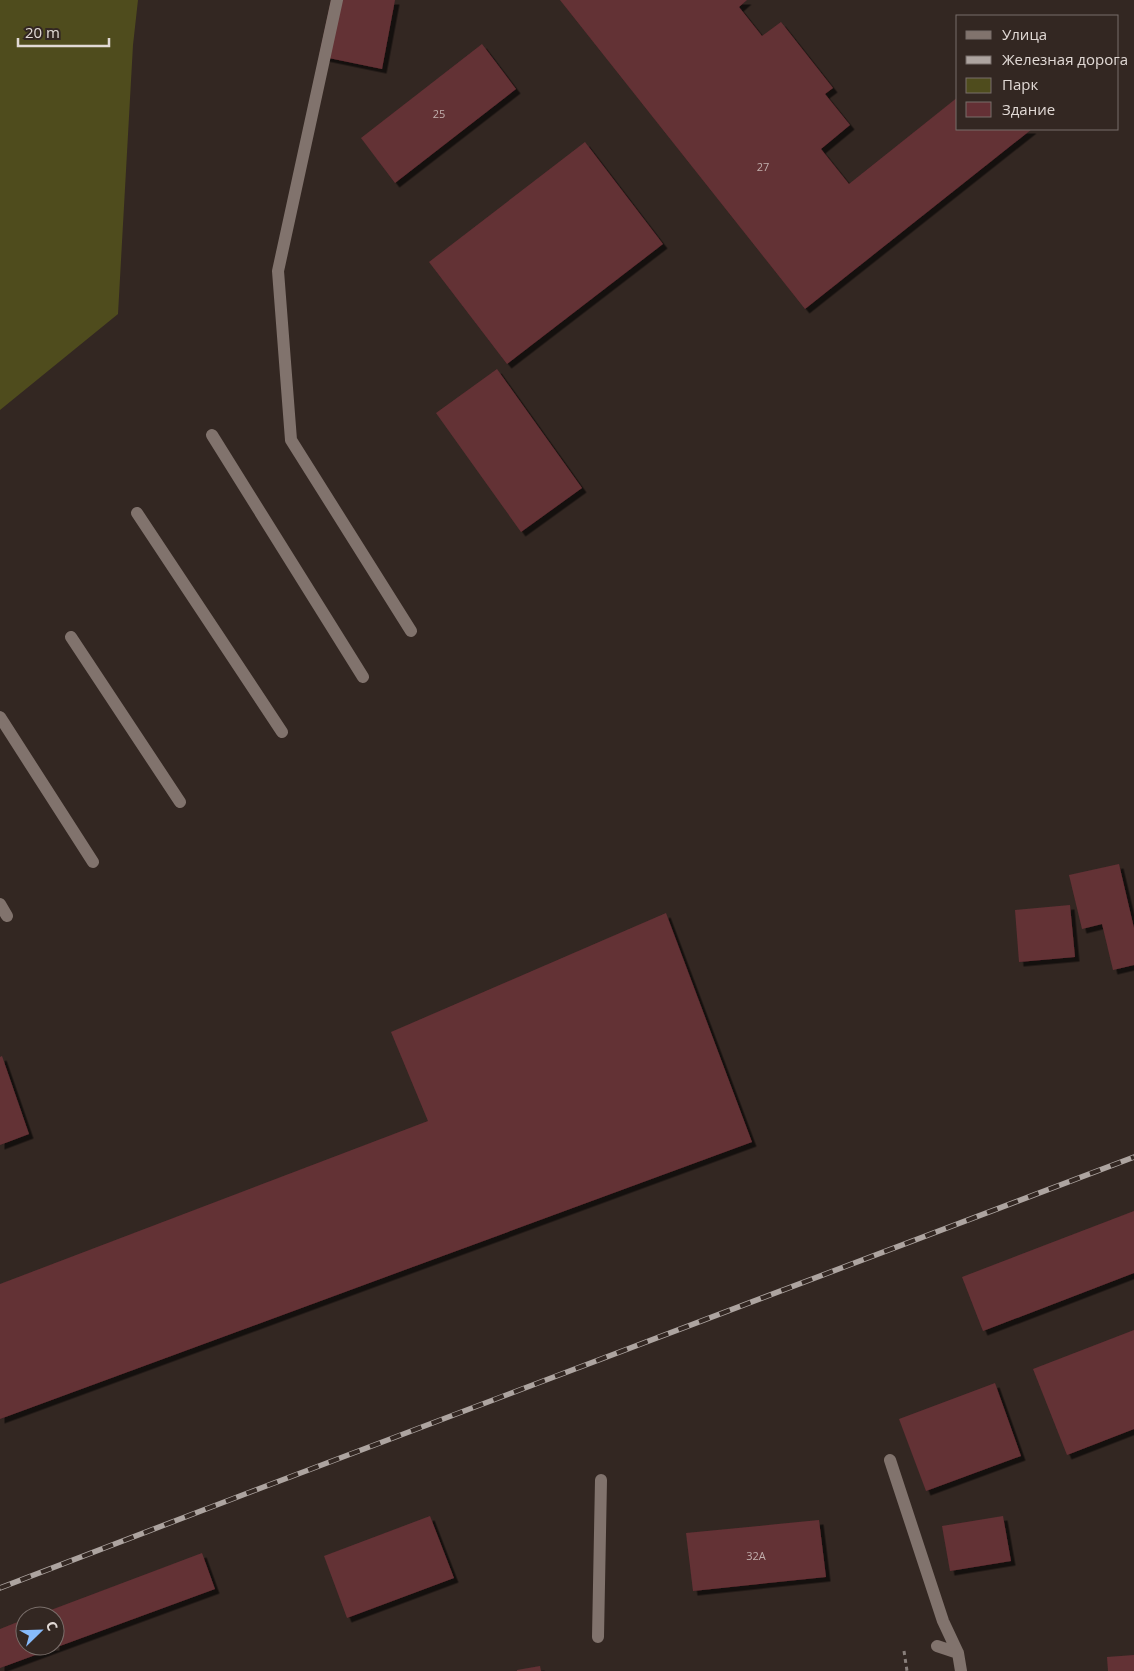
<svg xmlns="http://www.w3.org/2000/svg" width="1134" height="1671" viewBox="0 0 1134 1671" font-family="'Open Sans',sans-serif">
<defs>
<filter id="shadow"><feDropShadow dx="4.5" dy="4.5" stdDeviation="0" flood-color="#0009"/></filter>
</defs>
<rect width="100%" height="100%" fill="#332722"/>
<path fill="#4f4c1d" d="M 0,0 L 138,0 L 133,45 L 118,314 L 0,410 Z"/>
<path fill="#643035" filter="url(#shadow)" d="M 331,0 L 395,0 L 382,69 L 319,56 Z
M 560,0 L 747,0 L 739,7 L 762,36 L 781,22 L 833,88 L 825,94 L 850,125 L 821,149 L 849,184 L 958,97 L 958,129 L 1032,129 L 805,309 Z
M 482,44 L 516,89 L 395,183 L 361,138 Z
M 585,142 L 663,244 L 507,364 L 429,262 Z
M 497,369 L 582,488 L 521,532 L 436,413 Z
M 1119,864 L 1134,928 L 1134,965 L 1113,970 L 1102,924 L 1082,929 L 1069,875 Z
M 1070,905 L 1075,957 L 1019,962 L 1015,910 Z
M 666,913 L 752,1142 L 0,1419 L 0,1284 L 428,1121 L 391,1032 Z
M 2,1056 L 29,1134 L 0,1145 L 0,1057 Z
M 1134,1211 L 1134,1273 L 983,1331 L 962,1277 Z
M 1134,1330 L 1134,1429 L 1067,1455 L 1033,1369 Z
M 995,1383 L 1021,1456 L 926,1491 L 899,1419 Z
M 430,1516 L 454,1578 L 347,1618 L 324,1556 Z
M 1003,1516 L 1011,1561 L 950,1571 L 942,1526 Z
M 819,1520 L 826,1577 L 693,1591 L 686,1533 Z
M 202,1553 L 215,1589 L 0,1668 L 0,1629 L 25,1619 L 25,1646 L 55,1646 L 55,1616 L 35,1616 Z
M 1134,1655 L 1134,1671 L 1108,1671 L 1107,1657 Z
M 540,1666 L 541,1671 L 517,1671 L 517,1670 Z"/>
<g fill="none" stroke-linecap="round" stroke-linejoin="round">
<path stroke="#897f7b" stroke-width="3" stroke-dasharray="4 4" stroke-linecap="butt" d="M 904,1651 L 907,1671"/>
<path stroke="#81736d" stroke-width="12" d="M 337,0 L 278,271 L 291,440 L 411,631
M 212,435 L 363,677
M 137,513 L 282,732
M 71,637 L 180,802
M 0,717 L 93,862
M 0,904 L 7,916
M 890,1460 L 943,1621 L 958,1653
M 598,1637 L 601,1480
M 937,1646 L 958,1653 L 961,1671"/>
<defs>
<path id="rail" d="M 0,1588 L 253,1491 L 1134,1157"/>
</defs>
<use href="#rail" stroke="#ada4a0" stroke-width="5.5"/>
<use href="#rail" stroke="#332722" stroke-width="4" stroke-dasharray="11" stroke-linecap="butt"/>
</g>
<g text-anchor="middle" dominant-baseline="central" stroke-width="4" stroke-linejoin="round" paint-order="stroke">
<g font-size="11" fill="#c2afad">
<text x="439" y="113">25</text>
<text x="763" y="166">27</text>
<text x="756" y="1555">32А</text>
</g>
</g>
<rect x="956" y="15" width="162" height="115" fill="#332722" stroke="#796e6a"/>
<rect x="966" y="31" width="25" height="8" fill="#81736d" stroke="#796e6a"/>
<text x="1002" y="40" font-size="15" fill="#e1d9d5">Улица</text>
<rect x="966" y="56" width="25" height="8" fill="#ada4a0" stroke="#796e6a"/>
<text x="1002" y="65" font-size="15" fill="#e1d9d5">Железная дорога</text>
<rect x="966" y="78" width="25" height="15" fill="#4f4c1d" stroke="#796e6a"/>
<text x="1002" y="90" font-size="15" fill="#e1d9d5">Парк</text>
<rect x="966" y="102" width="25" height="15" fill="#643035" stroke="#796e6a"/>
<text x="1002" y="115" font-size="15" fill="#e1d9d5">Здание</text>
<g transform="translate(40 1631) rotate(67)"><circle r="24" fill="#332722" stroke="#796e6a"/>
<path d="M0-4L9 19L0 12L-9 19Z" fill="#87bbfb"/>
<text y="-8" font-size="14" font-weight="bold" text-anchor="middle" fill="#e1d9d5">С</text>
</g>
<path d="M18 38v8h91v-8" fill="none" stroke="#e1d9d5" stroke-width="2.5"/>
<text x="25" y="38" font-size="15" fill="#e1d9d5" stroke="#332722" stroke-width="4" paint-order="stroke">20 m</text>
</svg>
